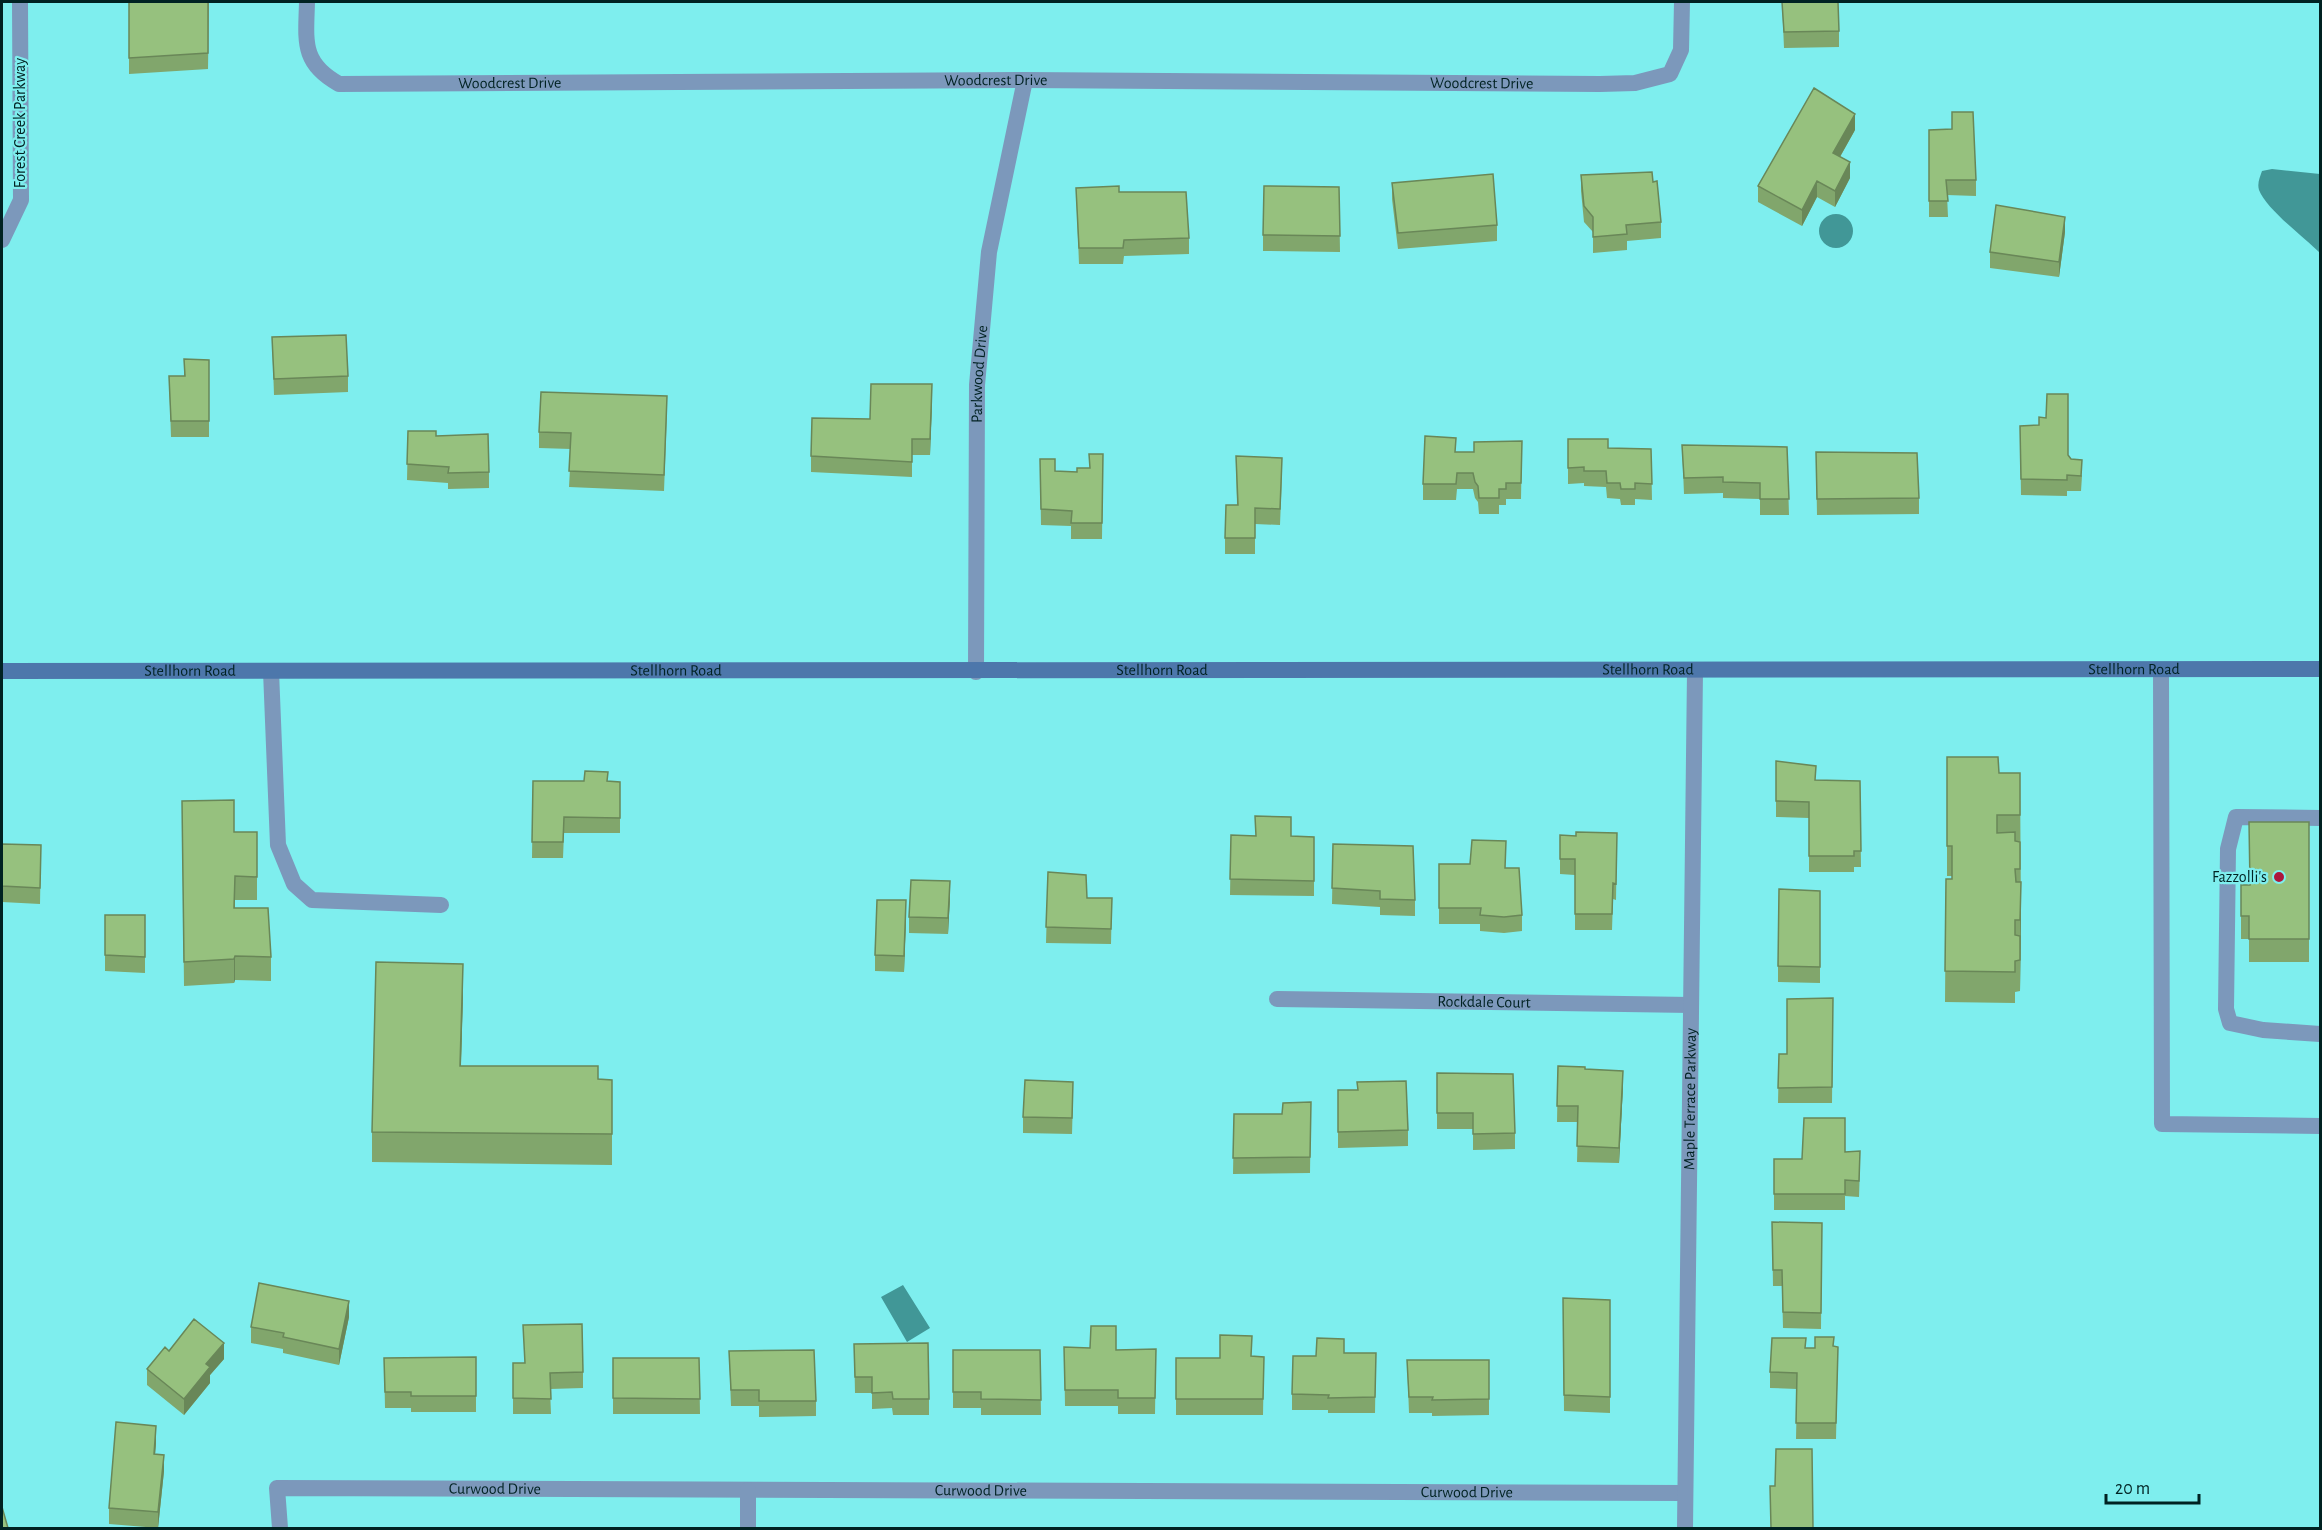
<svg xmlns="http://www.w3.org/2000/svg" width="2322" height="1530" viewBox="0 0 2322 1530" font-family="'Alegreya Sans',sans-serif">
<rect width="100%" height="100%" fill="#7eeeee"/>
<path fill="#419797" d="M 2272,169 L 2320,174 L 2320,253 C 2305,238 2266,209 2259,190 C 2257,183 2260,177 2262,171 Z
M1819 231a17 17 0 1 1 34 0a17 17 0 1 1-34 0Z
M 903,1285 L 930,1328 L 907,1342 L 881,1297 Z"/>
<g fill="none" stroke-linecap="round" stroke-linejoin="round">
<path stroke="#7c98bb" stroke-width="16" d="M 271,671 L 278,845 L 294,884 L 312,900 L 441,905
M 2161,671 L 2162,1124 L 2320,1126
M 2320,818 L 2236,817 L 2228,849 L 2226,1009 L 2230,1023 L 2263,1030 L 2320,1034"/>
<g stroke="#7c98bb" stroke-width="16">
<path id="s1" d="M 307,2 C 306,41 301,63 339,84 L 1025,80 L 1600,84 L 1635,83 L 1670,74 L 1681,50 L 1682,2"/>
<path d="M 2,240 L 21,200 L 20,2"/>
<path id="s2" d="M 976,672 L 977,385 L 989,252 L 1025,80"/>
<path id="s3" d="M 1277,999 L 1691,1005"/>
<path id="s4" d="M 280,1528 L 277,1488 L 1685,1493"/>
<path d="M 748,1528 L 748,1490"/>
<path id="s5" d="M 1685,1528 L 1695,671"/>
</g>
<path stroke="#4d77ab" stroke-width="16" id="s6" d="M 2,671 L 2320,669"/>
</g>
<path fill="#81a66c" d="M 129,2 L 209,2 L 208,69 L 129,74 Z
M 1782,2 L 1839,31 L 1839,47 L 1784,48 Z
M 1855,130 L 1840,157 L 1850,178 L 1835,207 L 1817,197 L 1802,226 L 1758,202 L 1758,186 Z
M 1929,130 L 1976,180 L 1976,196 L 1947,195 L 1948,217 L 1929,217 Z
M 1581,175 L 1653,182 L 1661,222 L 1661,238 L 1627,241 L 1627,250 L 1593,253 L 1593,232 L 1584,222 L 1581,191 Z
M 1392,183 L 1497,225 L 1497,241 L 1398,249 L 1392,199 Z
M 1339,187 L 1340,252 L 1263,251 L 1263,235 Z
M 1076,188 L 1119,192 L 1189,238 L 1189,254 L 1124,256 L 1123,264 L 1079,264 Z
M 2065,232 L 2059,277 L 1990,268 L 1990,252 Z
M 272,337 L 348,376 L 348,392 L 274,395 Z
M 184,359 L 209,360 L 209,437 L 171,437 L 169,376 L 184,376 Z
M 932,400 L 930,455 L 912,455 L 912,477 L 811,472 L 811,456 L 870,419 Z
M 667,412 L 664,491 L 569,487 L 571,449 L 539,448 L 539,432 Z
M 2020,426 L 2068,455 L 2082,476 L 2081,491 L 2067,491 L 2067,496 L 2021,495 Z
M 408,431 L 436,436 L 489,472 L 489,488 L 448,489 L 448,483 L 407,480 Z
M 1568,439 L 1608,448 L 1651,449 L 1652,500 L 1635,499 L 1635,505 L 1621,505 L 1620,499 L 1607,498 L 1606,487 L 1584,486 L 1584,483 L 1568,484 Z
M 1522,441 L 1521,499 L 1506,499 L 1506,505 L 1499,505 L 1499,514 L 1479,514 L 1478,502 L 1475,498 L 1473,489 L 1457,489 L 1456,500 L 1423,500 L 1423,484 L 1456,452 L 1474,452 Z
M 1682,445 L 1787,447 L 1789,515 L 1760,515 L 1760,499 L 1723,498 L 1723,493 L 1684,494 Z
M 1816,452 L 1919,498 L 1919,514 L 1817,515 Z
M 1103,454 L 1102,539 L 1071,539 L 1071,526 L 1041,525 L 1040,459 L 1055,471 L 1077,472 L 1089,468 Z
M 1236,456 L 1282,474 L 1280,525 L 1255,524 L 1255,554 L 1225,554 L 1225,538 L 1237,505 Z
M 1947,757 L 1999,773 L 2020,773 L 2021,913 L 2020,991 L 2015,992 L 2015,1003 L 1945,1002 L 1946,879 L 1952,879 L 1952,876 L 1947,876 Z
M 1776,761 L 1816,780 L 1860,781 L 1861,867 L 1854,867 L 1854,872 L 1809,872 L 1809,818 L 1776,817 Z
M 533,781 L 620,782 L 620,833 L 564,833 L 563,858 L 532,858 Z
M 182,801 L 234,832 L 257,832 L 257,900 L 235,900 L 235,908 L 271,957 L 271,981 L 235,980 L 234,983 L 184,986 Z
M 2309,822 L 2309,962 L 2249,962 L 2249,939 L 2241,939 L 2241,885 L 2249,885 Z
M 1617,833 L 1616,900 L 1613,899 L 1612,930 L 1575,930 L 1575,875 L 1560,874 L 1560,835 L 1576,836 Z
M 1231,835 L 1314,837 L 1314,896 L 1230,895 Z
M 2,844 L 41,845 L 40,904 L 2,902 Z
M 1333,844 L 1415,900 L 1415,916 L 1380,915 L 1380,907 L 1332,904 Z
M 1439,864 L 1505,868 L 1522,915 L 1522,931 L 1504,933 L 1480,931 L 1480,924 L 1439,924 Z
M 1048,872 L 1087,898 L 1112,898 L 1111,944 L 1046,943 Z
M 1820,891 L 1820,983 L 1778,982 L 1778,966 Z
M 950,897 L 948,934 L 909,933 L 909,917 Z
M 105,915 L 145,915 L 145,973 L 105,971 Z
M 906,916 L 904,972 L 875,971 L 875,955 Z
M 463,994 L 461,1066 L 612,1080 L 612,1165 L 372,1162 L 372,1132 Z
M 1833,998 L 1832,1103 L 1778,1103 L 1779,1054 L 1787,1054 Z
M 1558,1066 L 1585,1069 L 1623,1086 L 1619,1163 L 1577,1162 L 1578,1122 L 1557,1122 Z
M 1437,1073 L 1515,1133 L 1515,1149 L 1473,1150 L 1473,1129 L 1437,1129 Z
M 1338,1090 L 1357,1090 L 1408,1130 L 1408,1146 L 1338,1148 Z
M 1073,1098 L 1072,1134 L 1023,1133 L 1023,1117 Z
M 1311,1102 L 1310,1173 L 1233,1174 L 1234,1114 L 1282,1114 Z
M 1845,1152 L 1860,1167 L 1859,1197 L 1845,1196 L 1845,1210 L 1774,1210 L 1774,1159 L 1802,1159 Z
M 1772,1222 L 1822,1223 L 1821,1329 L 1783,1328 L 1782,1286 L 1773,1286 Z
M 1563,1298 L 1610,1300 L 1610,1413 L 1564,1411 Z
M 349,1317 L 339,1365 L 283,1353 L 283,1349 L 251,1343 L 251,1327 Z
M 854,1344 L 929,1399 L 929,1415 L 893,1415 L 892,1408 L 872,1409 L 872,1393 L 855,1393 Z
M 1834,1346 L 1838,1347 L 1836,1439 L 1796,1439 L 1797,1389 L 1770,1388 L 1770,1372 L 1806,1348 L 1815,1348 Z
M 1064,1347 L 1116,1350 L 1156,1349 L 1155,1414 L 1118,1414 L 1118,1406 L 1065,1406 Z
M 953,1350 L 1040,1350 L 1041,1415 L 981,1415 L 981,1408 L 953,1408 Z
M 169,1351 L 224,1359 L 210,1375 L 210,1383 L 184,1415 L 147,1385 L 147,1369 Z
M 729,1351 L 816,1401 L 816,1416 L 759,1417 L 759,1406 L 731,1406 Z
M 1344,1353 L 1376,1353 L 1375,1413 L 1328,1413 L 1328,1410 L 1292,1410 L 1292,1394 L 1316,1356 Z
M 1251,1356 L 1264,1357 L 1263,1415 L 1176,1415 L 1176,1358 L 1220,1358 Z
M 476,1357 L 476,1412 L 411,1412 L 411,1408 L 385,1408 L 384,1358 Z
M 613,1358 L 699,1358 L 700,1414 L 613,1414 Z
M 1407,1360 L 1489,1360 L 1489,1415 L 1432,1416 L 1432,1413 L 1409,1413 Z
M 513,1363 L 583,1372 L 583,1388 L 550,1389 L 551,1414 L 513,1414 Z
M 156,1442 L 155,1454 L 164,1471 L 158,1528 L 109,1524 L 109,1508 Z"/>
<path fill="#698758" d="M 1855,114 L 1855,130 L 1833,169 L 1833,153 Z
M 1850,162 L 1850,178 L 1835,207 L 1835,191 Z
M 1817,181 L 1817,197 L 1802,226 L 1802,210 Z
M 2065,217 L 2065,232 L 2059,277 L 2059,262 Z
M 932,384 L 932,400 L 930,455 L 930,439 Z
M 950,881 L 950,897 L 948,934 L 948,918 Z
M 2021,882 L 2021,913 L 2020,991 L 2020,920 Z
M 906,900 L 906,916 L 904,972 L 904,956 Z
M 235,956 L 235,980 L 234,983 L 234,959 Z
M 463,964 L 463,994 L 460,1097 L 460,1066 Z
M 1623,1071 L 1623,1086 L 1619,1163 L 1619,1148 Z
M 349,1301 L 349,1317 L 339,1365 L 339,1349 Z
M 224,1343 L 224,1359 L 210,1375 L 210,1383 L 184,1415 L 184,1399 L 206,1364 Z
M 156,1426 L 156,1442 L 154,1470 L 154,1454 Z
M 164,1455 L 164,1471 L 158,1528 L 158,1512 Z"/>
<path fill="#96c17e" stroke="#698758" stroke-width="1.5" d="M 129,2 L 208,2 L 208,53 L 129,58 Z
M 1782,2 L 1838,2 L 1839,31 L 1784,32 Z
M 1814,88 L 1855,114 L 1833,153 L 1850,162 L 1835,191 L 1817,181 L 1802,210 L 1758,186 Z
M 1952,112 L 1973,112 L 1976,180 L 1946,180 L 1948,201 L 1929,201 L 1929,130 L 1952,129 Z
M 1652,172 L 1653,182 L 1657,181 L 1661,222 L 1626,225 L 1627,234 L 1593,237 L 1593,217 L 1584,206 L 1581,175 Z
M 1493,174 L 1497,225 L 1398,233 L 1392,183 Z
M 1119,186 L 1119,192 L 1186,192 L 1189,238 L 1124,240 L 1123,248 L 1079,248 L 1076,188 Z
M 1264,186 L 1339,187 L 1340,236 L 1263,235 Z
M 1996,205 L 2065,217 L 2059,262 L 1990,252 Z
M 346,335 L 348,376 L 274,379 L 272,337 Z
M 184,359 L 209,360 L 209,421 L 171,421 L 169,376 L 185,376 Z
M 871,384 L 932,384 L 930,439 L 912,439 L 912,462 L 811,456 L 812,418 L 870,419 Z
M 541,392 L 667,396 L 664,475 L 569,471 L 571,433 L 539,432 Z
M 2047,394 L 2068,394 L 2068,455 L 2071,459 L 2082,460 L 2081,476 L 2067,475 L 2067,480 L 2021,479 L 2020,426 L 2039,425 L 2039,417 L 2046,418 Z
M 408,431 L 436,431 L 436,436 L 488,434 L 489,472 L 448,473 L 449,467 L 407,464 Z
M 1425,436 L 1456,438 L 1455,452 L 1474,452 L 1474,442 L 1522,441 L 1521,483 L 1506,483 L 1506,489 L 1499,489 L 1499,498 L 1479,498 L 1478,486 L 1475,482 L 1473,473 L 1457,473 L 1456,484 L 1423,484 Z
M 1568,439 L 1608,439 L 1608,448 L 1651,449 L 1652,484 L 1635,483 L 1635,489 L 1621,489 L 1620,483 L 1607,483 L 1606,471 L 1584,471 L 1584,467 L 1568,468 Z
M 1682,445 L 1787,447 L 1789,499 L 1760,499 L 1760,483 L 1723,482 L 1723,477 L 1684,478 Z
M 1816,452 L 1917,453 L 1919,498 L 1817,499 Z
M 1089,454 L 1103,454 L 1102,523 L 1071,523 L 1072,511 L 1041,509 L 1040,459 L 1055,459 L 1055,471 L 1077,472 L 1077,468 L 1090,468 Z
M 1236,456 L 1282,458 L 1280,509 L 1255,508 L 1255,538 L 1225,538 L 1226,505 L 1238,505 Z
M 1947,757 L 1998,757 L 1999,773 L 2020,773 L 2020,815 L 1997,815 L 1997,833 L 2015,832 L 2015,841 L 2020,842 L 2020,869 L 2015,869 L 2016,882 L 2021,882 L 2020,920 L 2015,920 L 2015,935 L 2020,936 L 2020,960 L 2015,961 L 2015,972 L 1945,971 L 1946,879 L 1952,879 L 1952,846 L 1947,846 Z
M 1776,761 L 1816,766 L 1815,780 L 1860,781 L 1861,851 L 1854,851 L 1854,856 L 1809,856 L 1809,802 L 1776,801 Z
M 585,771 L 608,772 L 607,781 L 620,782 L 620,818 L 564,817 L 563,842 L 532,842 L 533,781 L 584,781 Z
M 234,800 L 234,832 L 257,832 L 257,877 L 235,876 L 234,908 L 268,908 L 271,957 L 235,956 L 234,959 L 184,962 L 182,801 Z
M 1255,816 L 1291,817 L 1291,836 L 1314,837 L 1314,881 L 1230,879 L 1231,835 L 1256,836 Z
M 2249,822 L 2309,822 L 2309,939 L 2249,939 L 2249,916 L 2241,916 L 2241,885 L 2250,885 Z
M 1576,832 L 1617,833 L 1616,884 L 1613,883 L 1612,914 L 1575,914 L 1575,859 L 1560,859 L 1560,835 L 1576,836 Z
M 1472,840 L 1506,841 L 1505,868 L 1519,868 L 1522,915 L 1504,917 L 1480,915 L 1481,908 L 1439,908 L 1439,864 L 1470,864 Z
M 2,844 L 41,845 L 40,888 L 2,886 Z
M 1333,844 L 1413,846 L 1415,900 L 1380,899 L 1380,891 L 1332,888 Z
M 1048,872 L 1086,875 L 1087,898 L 1112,898 L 1111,929 L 1046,927 Z
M 911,880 L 950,881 L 948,918 L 909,917 Z
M 1779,889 L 1820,891 L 1820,967 L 1778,966 Z
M 877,900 L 906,900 L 904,956 L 875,955 Z
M 105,915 L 145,915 L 145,957 L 105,955 Z
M 376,962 L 463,964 L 460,1066 L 598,1066 L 598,1079 L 612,1080 L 612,1134 L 372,1132 Z
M 1833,998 L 1832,1087 L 1778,1088 L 1779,1054 L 1787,1054 L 1787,999 Z
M 1558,1066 L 1585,1067 L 1585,1069 L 1623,1071 L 1619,1148 L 1577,1146 L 1578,1106 L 1557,1106 Z
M 1437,1073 L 1513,1074 L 1515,1133 L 1473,1134 L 1473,1113 L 1437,1113 Z
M 1025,1080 L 1073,1082 L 1072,1118 L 1023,1117 Z
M 1406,1081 L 1408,1130 L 1338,1132 L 1338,1090 L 1358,1090 L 1357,1082 Z
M 1311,1102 L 1310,1157 L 1233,1158 L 1234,1114 L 1282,1114 L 1283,1103 Z
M 1804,1118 L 1845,1118 L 1845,1152 L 1860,1151 L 1859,1181 L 1845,1180 L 1845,1194 L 1774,1194 L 1774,1159 L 1802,1159 Z
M 1772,1222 L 1822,1223 L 1821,1313 L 1783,1312 L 1782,1270 L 1773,1270 Z
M 259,1283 L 349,1301 L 339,1349 L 283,1337 L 284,1333 L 251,1327 Z
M 1563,1298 L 1610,1300 L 1610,1397 L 1564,1395 Z
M 194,1319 L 224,1343 L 206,1364 L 210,1367 L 184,1399 L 147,1369 L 165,1347 L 169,1351 Z
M 582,1324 L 583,1372 L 550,1373 L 551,1399 L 513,1398 L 513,1363 L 525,1363 L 523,1325 Z
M 1091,1326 L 1116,1326 L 1116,1350 L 1156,1349 L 1155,1398 L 1118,1398 L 1118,1390 L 1065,1390 L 1064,1347 L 1090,1348 Z
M 1220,1335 L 1252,1336 L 1251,1356 L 1264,1357 L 1263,1399 L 1176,1399 L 1176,1358 L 1220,1358 Z
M 1815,1337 L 1834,1337 L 1833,1346 L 1838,1347 L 1836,1423 L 1796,1423 L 1797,1373 L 1770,1372 L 1772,1338 L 1806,1338 L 1805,1348 L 1815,1348 Z
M 1317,1338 L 1344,1339 L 1344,1353 L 1376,1353 L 1375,1397 L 1328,1398 L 1329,1395 L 1292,1394 L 1293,1356 L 1316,1356 Z
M 928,1343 L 929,1399 L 893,1399 L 892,1392 L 872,1393 L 872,1377 L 855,1377 L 854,1344 Z
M 814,1350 L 816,1401 L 759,1401 L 759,1390 L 731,1390 L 729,1351 Z
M 953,1350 L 1040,1350 L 1041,1400 L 981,1399 L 981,1392 L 953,1392 Z
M 476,1357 L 476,1396 L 411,1396 L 411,1392 L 385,1392 L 384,1358 Z
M 613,1358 L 699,1358 L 700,1399 L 613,1398 Z
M 1407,1360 L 1489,1360 L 1489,1399 L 1432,1400 L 1433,1397 L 1409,1397 Z
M 116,1422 L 156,1426 L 154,1454 L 164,1455 L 158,1512 L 109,1508 Z
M 1776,1449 L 1812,1449 L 1813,1528 L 1771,1528 L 1770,1486 L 1775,1486 Z
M 2,1507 L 8,1528 L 2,1528 Z"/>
<circle fill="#ac163c" stroke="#7eeeee" stroke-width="2" cx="2279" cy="877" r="6"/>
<g text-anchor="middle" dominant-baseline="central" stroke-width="4.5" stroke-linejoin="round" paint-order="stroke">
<g font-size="16" fill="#022" stroke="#7eeeee">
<text stroke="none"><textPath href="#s1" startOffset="752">Woodcrest Drive</textPath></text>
<text stroke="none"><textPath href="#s1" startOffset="266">Woodcrest Drive</textPath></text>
<text stroke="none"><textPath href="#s1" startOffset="1238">Woodcrest Drive</textPath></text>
<text transform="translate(20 123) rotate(-90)">Forest Creek Parkway</text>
<text stroke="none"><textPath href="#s2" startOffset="298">Parkwood Drive</textPath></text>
<text stroke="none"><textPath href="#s6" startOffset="188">Stellhorn Road</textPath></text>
<text stroke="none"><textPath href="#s6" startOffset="674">Stellhorn Road</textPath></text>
<text stroke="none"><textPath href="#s6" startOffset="1160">Stellhorn Road</textPath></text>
<text stroke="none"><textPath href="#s6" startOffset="1646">Stellhorn Road</textPath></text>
<text stroke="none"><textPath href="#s6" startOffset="2132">Stellhorn Road</textPath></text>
<text stroke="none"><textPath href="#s3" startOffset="207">Rockdale Court</textPath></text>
<text stroke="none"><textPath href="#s5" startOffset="429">Maple Terrace Parkway</textPath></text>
<text stroke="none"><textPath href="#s4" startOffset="258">Curwood Drive</textPath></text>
<text stroke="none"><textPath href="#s4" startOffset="744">Curwood Drive</textPath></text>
<text stroke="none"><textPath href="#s4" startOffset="1230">Curwood Drive</textPath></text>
</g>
<g font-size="16" fill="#022" stroke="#7eeeee" text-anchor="end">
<text x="2267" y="877">Fazzolli's</text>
</g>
</g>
<rect width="2322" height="1530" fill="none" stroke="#002222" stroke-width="6"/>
<path d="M2106 1494v9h93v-9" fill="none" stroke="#002222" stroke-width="3"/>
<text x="2115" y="1494" font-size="18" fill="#002222" stroke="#7eeeee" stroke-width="4.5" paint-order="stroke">20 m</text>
</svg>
